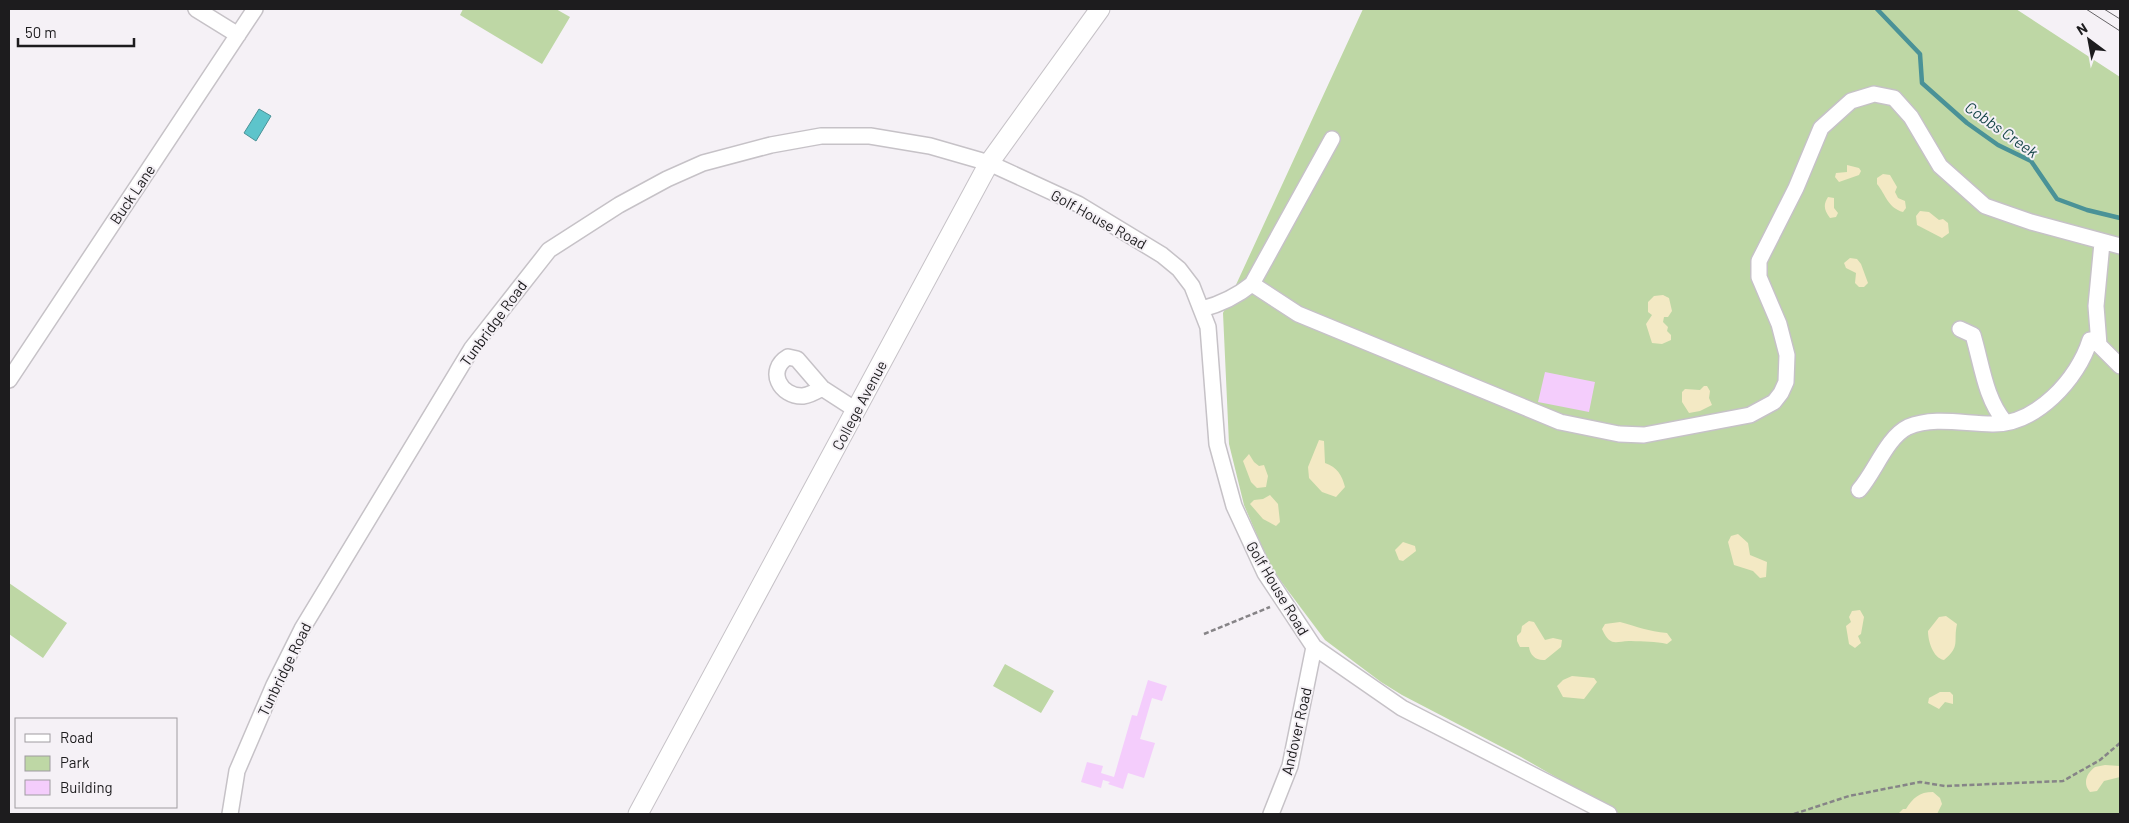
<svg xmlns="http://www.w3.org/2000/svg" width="2129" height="823" viewBox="0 0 2129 823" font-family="Barlow,sans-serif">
<rect width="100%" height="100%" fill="#f5f1f6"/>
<path fill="#bed7a5" d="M 463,9 L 556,9 L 570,17 L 542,64 L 460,15 Z
M 1363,9 L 2016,9 L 2120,77 L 2120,814 L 1620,814 L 1521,757 L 1402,695 L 1381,682 L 1325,640 L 1271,568 L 1244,505 L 1229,444 L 1223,313 Z
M 9,583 L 67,623 L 43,658 L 9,634 Z
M 1005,664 L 1054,691 L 1041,713 L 993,686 Z"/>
<path fill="#f3e9c4" d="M 1847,165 L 1859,168 L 1861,171 L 1859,175 L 1839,182 L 1835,177 L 1836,173 L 1847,172 Z
M 1883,174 L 1890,175 L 1897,187 L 1895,192 L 1898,198 L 1905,201 L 1906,208 L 1903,212 C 1888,208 1886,195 1877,184 L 1877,178 Z
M 1828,197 L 1834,198 L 1834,208 L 1838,213 L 1836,217 L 1830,218 C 1824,210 1823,205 1828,197 Z
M 1920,211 L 1929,212 L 1939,220 L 1943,219 L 1948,223 L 1949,233 L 1942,238 L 1917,225 L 1916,216 Z
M 1850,258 L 1857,259 L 1861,264 L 1868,283 L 1864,287 L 1859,287 L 1855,283 L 1856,273 L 1846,268 L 1844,263 Z
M 1663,295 L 1669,298 L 1672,311 L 1668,317 L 1664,317 L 1663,322 L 1668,327 L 1667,331 L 1671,335 L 1671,340 L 1662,344 L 1652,343 L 1646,324 L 1652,315 L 1648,312 L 1648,302 L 1654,296 Z
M 1704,386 L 1707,386 L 1710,391 L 1709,398 L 1712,405 L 1700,411 L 1689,413 L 1682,402 L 1682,392 L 1685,389 L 1700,390 Z
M 1319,440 L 1324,441 L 1325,463 C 1337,467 1342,475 1345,487 L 1336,497 L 1322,492 L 1309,478 L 1308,467 Z
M 1249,454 L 1254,462 L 1259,466 L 1264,465 L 1268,476 L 1266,487 L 1257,488 L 1251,482 L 1243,461 Z
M 1270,495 L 1278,504 L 1280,522 L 1276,526 L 1263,519 L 1250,504 L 1254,500 L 1263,499 Z
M 1738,534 L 1748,543 L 1750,555 L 1767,562 L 1766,577 L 1760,578 L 1753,571 L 1734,565 L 1728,542 L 1731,536 Z
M 1403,542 L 1415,546 L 1416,551 L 1403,561 L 1399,560 L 1395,550 Z
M 1860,610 L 1864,617 L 1861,634 L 1858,636 L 1861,643 L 1855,648 L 1849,644 L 1846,626 L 1851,622 L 1849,617 L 1852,611 Z
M 1946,616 L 1957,624 C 1953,642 1961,646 1944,660 C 1933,658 1928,641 1928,631 L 1939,617 Z
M 1529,621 L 1534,622 L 1545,640 L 1553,638 L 1562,640 L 1561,647 L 1545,660 C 1536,661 1530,655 1529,647 L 1520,647 L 1517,641 L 1517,636 L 1521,632 L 1522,626 Z
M 1620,622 C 1638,627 1648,631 1667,633 L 1672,640 L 1667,644 C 1655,641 1644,642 1631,641 C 1617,640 1611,649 1602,629 L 1605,624 Z
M 1572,676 L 1594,678 L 1597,682 L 1584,699 L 1563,697 L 1557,686 L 1563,680 Z
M 1940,692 L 1950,692 L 1953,695 L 1953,704 L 1945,702 L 1939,709 L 1928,703 L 1929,698 Z
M 2105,765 L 2120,766 L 2120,777 L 2104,781 L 2097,791 L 2090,792 C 2082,783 2087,773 2095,767 Z
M 1933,792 L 1940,798 L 1942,804 L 1937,814 L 1898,814 L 1903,809 L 1906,809 C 1913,798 1919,792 1933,792 Z"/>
<path fill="#5dc4cb" stroke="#4a9297" d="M 259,109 L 271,116 L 256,141 L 244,133 Z"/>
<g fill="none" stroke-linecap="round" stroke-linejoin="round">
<path stroke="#4a9297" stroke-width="4.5" d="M 1877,9 L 1920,54 L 1922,83 L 1967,123 L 1998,145 L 2031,161 L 2057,199 L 2087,210 L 2120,218"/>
</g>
<path fill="#f4cdfc" d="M 1545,372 L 1595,382 L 1589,412 L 1538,402 Z
M 1148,680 L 1167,686 L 1162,701 L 1152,698 L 1140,739 L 1155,743 L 1144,778 L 1128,773 L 1123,789 L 1108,784 L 1110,782 L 1103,780 L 1101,788 L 1081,782 L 1087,762 L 1103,766 L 1101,773 L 1114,777 L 1132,715 L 1137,716 Z"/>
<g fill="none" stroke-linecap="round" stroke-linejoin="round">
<defs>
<path id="minor" d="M 196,9 L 238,35
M 2102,243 L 2096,306 L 2099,345 L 2120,366
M 1252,284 L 1332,139
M 1202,309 C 1221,304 1236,297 1252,284 L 1298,314 L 1560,422 L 1619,434 L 1644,435 L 1750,415 L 1774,402 L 1781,393 L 1786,382 L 1787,355 L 1779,324 L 1759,277 L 1759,261 L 1796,188 L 1821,128 L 1851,101 L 1874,94 L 1894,98 L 1911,117 L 1940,166 L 1985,206 L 2031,222 L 2120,246
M 1960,329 L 1973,335 C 1982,365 1985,398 2005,422
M 9,380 L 255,9
M 822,388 C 817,391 810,395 803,396 C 780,397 766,370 788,357 L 797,359 L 822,388 L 856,410
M 1859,490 C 1875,472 1887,437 1908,427 C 1934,416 1965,424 1992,424 C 2036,425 2078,379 2090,340 L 2099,345
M 230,814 L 237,771 L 274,685 L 302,629 L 472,348 L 549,250 L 619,205 L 667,179 L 703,163 L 771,145 L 821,136 L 870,136 L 930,146 L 989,163 L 1078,204 L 1162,255 L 1179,269 L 1192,286 L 1208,327 L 1217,444 L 1234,506 L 1265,573 L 1314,647 L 1402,708 L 1609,814
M 1271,814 L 1290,766 L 1314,647"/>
<path id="major" d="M 638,814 L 989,163 L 1100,9"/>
</defs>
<use href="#minor" stroke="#c6c2c7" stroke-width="18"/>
<use href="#major" stroke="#c6c2c7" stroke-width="21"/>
<path stroke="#868487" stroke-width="2.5" stroke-dasharray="5 2.5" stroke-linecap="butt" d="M 1204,634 L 1270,607
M 1794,814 L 1849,796 L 1920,782 L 1945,786 L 2063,781 L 2100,760 L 2120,743"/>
<use href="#minor" stroke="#fff" stroke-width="15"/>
<use href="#major" stroke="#fff" stroke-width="19"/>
<path stroke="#666467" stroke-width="1" d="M 2086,9 L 2120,31
M 2104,9 L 2120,19"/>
</g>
<g text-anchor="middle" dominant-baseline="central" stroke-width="4" stroke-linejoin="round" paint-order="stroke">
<g font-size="15" fill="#1d1c1e" stroke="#f5f1f6">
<text transform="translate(132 194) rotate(-56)">Buck Lane</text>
<text transform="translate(1099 219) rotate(29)">Golf House Road</text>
<text transform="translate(493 323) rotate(-54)">Tunbridge Road</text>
<text transform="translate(859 405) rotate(-62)">College Avenue</text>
<text transform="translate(1278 588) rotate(59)">Golf House Road</text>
<text transform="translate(284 669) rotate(-64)">Tunbridge Road</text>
<text transform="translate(1296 731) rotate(-77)">Andover Road</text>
</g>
<g font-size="16" font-style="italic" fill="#174649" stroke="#f5f1f6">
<text transform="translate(2002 129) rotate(35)">Cobbs Creek</text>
</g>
</g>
<rect width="2129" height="823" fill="none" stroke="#1d1c1e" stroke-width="20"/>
<rect x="15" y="718" width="162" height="90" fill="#f5f1f6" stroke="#9f9ca0"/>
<rect x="25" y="734" width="25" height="8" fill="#ffffff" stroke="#9f9ca0"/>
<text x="60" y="743" font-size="15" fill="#1d1c1e">Road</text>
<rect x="25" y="756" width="25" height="15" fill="#bed7a5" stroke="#9f9ca0"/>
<text x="60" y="768" font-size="15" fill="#1d1c1e">Park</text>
<rect x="25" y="780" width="25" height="15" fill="#f4cdfc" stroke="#9f9ca0"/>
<text x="60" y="793" font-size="15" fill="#1d1c1e">Building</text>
<g transform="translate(2089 40) rotate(328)" stroke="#f5f1f6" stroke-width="4" paint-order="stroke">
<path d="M0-4L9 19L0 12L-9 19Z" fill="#1d1c1e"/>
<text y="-8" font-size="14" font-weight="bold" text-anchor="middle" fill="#1d1c1e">N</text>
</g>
<path d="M18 38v8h116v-8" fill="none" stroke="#1d1c1e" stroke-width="2.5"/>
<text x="25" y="38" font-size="15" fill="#1d1c1e" stroke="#f5f1f6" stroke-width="4" paint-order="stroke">50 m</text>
</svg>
